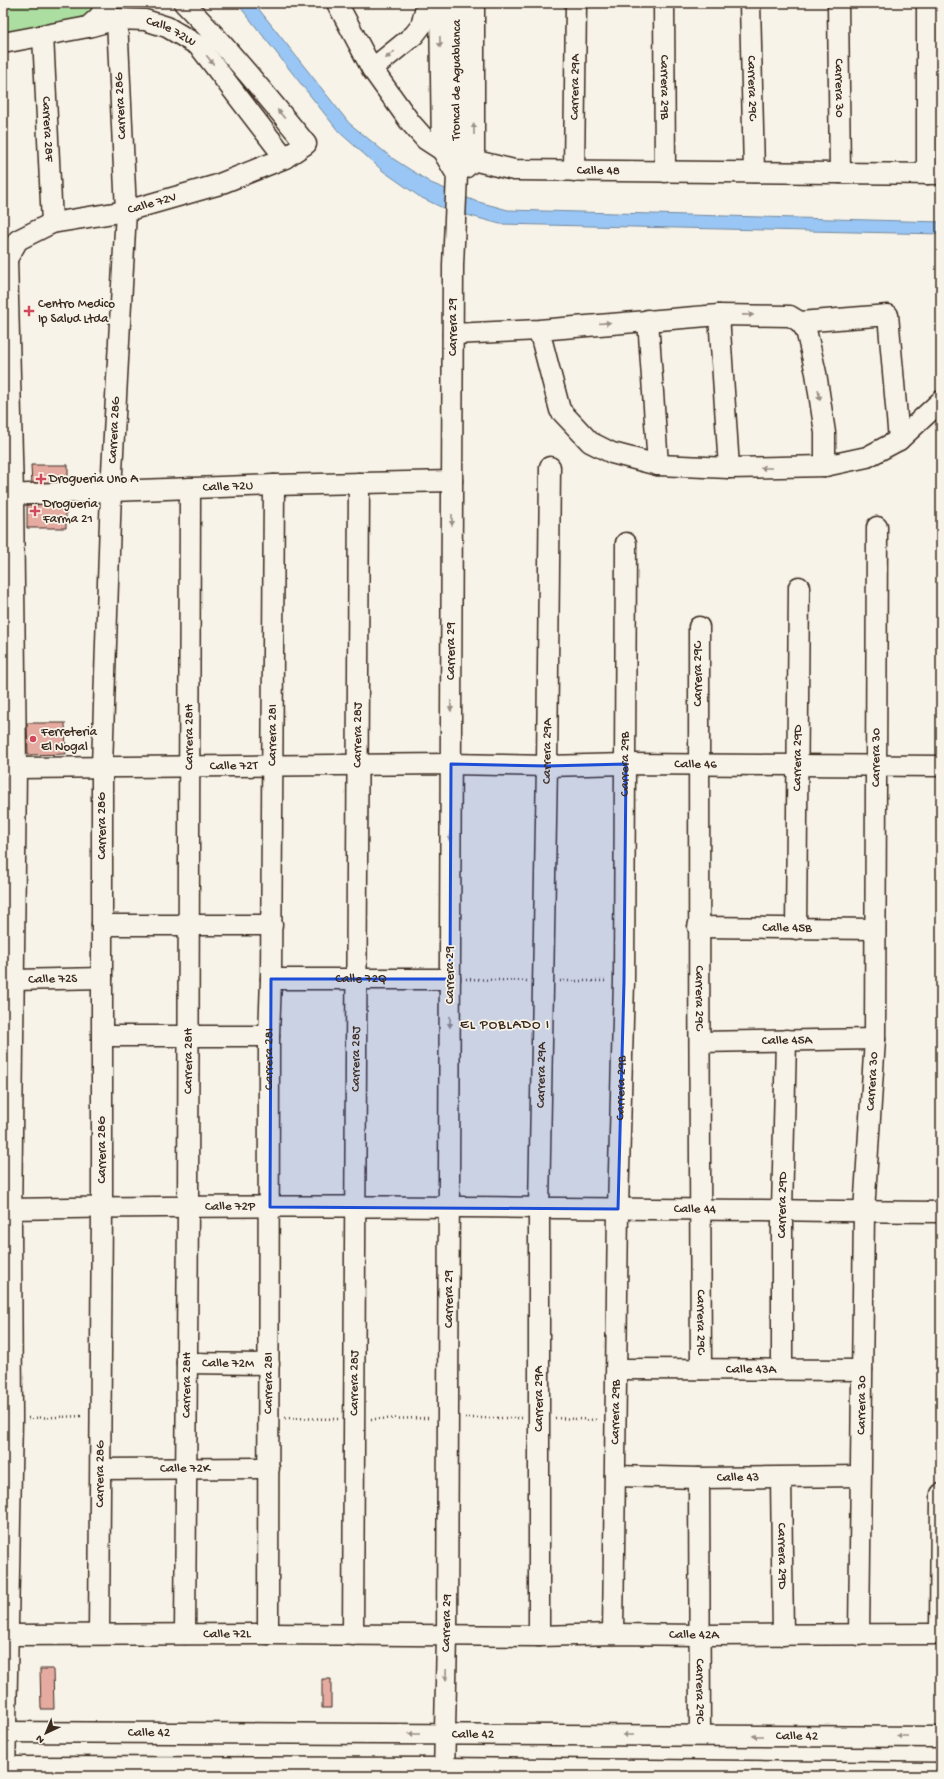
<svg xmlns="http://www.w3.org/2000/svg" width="944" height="1779" viewBox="0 0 944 1779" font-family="'Gochi Hand',sans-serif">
<rect width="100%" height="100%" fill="#f7f3e8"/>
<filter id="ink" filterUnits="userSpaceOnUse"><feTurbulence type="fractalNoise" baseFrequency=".025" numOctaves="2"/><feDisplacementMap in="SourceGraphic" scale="8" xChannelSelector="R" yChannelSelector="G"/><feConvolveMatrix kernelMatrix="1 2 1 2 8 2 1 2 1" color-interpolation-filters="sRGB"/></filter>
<g filter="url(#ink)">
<path fill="#abdea0" stroke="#73845f" d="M 3,3 L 108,3 L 99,17 L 3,43 Z"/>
<path fill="#99c6f4" stroke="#73889e" d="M 237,3 L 254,3 L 349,123 L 392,158 L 431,183 L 475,201 L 508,210 L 941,222 L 941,234 L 500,224 L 445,209 L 420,197 L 383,171 L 339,132 Z"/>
<path fill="#e5aba1" stroke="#3b2a1e" d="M 31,465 L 68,465 L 68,485 L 32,486 Z
M 27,500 L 66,500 L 66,528 L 27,528 Z
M 27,723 L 65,723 L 66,754 L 28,755 Z
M 40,1669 L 53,1669 L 54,1709 L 41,1709 Z
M 322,1679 L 331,1679 L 331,1708 L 322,1708 Z"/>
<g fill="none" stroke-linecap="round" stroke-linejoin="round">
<defs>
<g id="minor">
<path id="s1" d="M 337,3 L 372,69 L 410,122 L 425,139 L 442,150 L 456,156 L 514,170 L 941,174"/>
<path d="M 440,3 L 442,150 L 457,175 L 453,265 L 447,1636 L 444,1776"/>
<path id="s2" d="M 664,3 L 665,172"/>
<path id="s3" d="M 750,3 L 754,172"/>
<path id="s4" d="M 838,3 L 840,173"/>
<path d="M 88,27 L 99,17 L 108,3"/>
<path id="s5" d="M 43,35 L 52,223"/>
<path id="s6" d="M 3,43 L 88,27 L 117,19 L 145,20 L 167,27 L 199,46 L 285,158"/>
<path d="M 372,69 L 414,35 L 421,26 L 427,3"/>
<path id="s7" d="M 456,156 L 457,3"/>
<path d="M 465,168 L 474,160 L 474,3"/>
<path id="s8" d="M 574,171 L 576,3"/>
<path d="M 927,174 L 927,3"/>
<path id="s9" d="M 7,259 L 18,240 L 52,223 L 126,211 L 217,185 L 285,158 L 306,144 C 267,96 227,47 184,3"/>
<path d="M 719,315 L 729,468"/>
<path d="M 648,320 L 658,465"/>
<path d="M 800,322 L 888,315 L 899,440"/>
<path d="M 453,334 L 539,330 L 719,315 L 790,316 L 800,322 L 806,330 L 816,373 L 825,433 L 825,466 L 729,468 L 658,465 L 612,453 L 590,442 L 560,410 L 539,330"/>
<path d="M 825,466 L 867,457 L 899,440 L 941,401"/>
<path id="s10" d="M 3,495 L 274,485 L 452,481"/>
<path id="s11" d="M 699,627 C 698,874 700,1122 701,1369"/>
<path id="s12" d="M 3,765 L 16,768 L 451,764 L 547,766 L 626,764 L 941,766"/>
<path d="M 102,925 L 272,925"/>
<path id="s13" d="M 698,927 L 875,929"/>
<path id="s14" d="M 796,929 L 799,587"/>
<path id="s15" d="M 3,978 L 14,980 L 102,978"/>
<path id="s16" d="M 271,979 L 450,979"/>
<path d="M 102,1036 L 269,1036"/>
<path id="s17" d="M 700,1042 L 875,1039"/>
<path id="s18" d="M 11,1209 C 321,1203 631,1209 941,1212"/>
<path id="s19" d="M 187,1363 L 269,1364"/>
<path id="s20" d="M 617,1369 L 862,1370"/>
<path id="s21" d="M 782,1369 L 782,1211 L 786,1040"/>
<path id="s22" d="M 101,1469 L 269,1468"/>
<path id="s23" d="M 615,1476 L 699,1478 L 860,1476"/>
<path id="s24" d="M 699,1478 L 700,1735"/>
<path id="s25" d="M 781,1478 L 783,1635"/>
<path id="s26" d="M 99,1634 L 102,1207 L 102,767 L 111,490 L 126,211 L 117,19"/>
<path id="s27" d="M 185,1634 L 188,1208 L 190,488"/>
<path id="s28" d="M 268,1634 L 269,1036 L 271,979 L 274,485"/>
<path id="s29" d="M 613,1634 L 618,1209 L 624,981 L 626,543"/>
<path d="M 940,1634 L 941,1494"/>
<path id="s30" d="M 7,1635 L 268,1634 L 539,1636 L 613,1634 L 699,1635 L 941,1634"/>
<path id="s31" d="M 353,1635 L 359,483"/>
<path id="s32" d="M 859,1635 L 864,1212 L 875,1039 L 877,527"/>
<path id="s33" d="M 539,1636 L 539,1208 L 547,766 L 550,467"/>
<path id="s34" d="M 3,1732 L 941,1737"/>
<path d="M 3,1767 L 444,1768 L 941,1773"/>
<path d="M 5,1776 L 12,1419 L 11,1226 L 16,768 L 13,495 L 7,259"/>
</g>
</defs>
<use href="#minor" stroke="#3b2a1e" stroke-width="23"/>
<path stroke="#3b2a1e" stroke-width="2.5" stroke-dasharray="1 3" stroke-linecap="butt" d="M 466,979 L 527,981
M 560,981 L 607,981
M 28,1418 L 83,1416
M 285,1418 L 338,1419
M 465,1418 L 522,1418
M 555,1418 L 598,1420
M 371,1419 L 430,1418"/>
<use href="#minor" stroke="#f7f3e8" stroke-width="20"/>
</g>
<defs><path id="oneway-solid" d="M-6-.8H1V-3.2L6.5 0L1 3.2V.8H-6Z"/></defs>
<g fill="#998e83">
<use href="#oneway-solid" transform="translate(440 42) rotate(89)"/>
<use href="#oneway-solid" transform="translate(390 55) rotate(141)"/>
<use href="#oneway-solid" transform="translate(210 60) rotate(52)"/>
<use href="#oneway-solid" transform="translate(281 114) rotate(-130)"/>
<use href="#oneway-solid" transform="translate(474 129) rotate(-90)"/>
<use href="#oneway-solid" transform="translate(748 315) rotate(1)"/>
<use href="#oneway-solid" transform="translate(605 323) rotate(-5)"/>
<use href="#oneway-solid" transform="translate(819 395) rotate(81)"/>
<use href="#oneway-solid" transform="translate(766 468) rotate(180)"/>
<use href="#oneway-solid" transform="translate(452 520) rotate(90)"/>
<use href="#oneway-solid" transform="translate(451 706) rotate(90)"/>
<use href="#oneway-solid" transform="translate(450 836) rotate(90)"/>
<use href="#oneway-solid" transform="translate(450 1022) rotate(90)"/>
<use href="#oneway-solid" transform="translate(446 1675) rotate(92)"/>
<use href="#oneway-solid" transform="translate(414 1734) rotate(-180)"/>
<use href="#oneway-solid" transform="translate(628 1735) rotate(-180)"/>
<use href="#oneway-solid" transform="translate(758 1736) rotate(-180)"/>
<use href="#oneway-solid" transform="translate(902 1736) rotate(-180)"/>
</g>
</g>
<path fill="#1d4ed8" fill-opacity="0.2" stroke="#1d4ed8" stroke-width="3" stroke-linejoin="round" d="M 451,764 L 547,766 L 626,764 L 624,981 L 618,1209 L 270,1207 L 271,979 L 450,979 Z"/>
<g fill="#d1495b" stroke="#f7f3e8" stroke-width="1.5">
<path d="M27 305h4v4h4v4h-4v4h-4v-4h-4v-4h4z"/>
<path d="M39 473h4v4h4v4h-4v4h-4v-4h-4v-4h4z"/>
<path d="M33 505h4v4h4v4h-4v4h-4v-4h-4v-4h4z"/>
<circle cx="33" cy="739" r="4"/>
</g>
<g text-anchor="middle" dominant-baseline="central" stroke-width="3.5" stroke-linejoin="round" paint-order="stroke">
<g font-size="13" fill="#3b2a1e" stroke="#f7f3e8">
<text stroke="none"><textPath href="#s6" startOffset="173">Calle 72W</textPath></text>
<text stroke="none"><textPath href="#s7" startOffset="76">Troncal de Aguablanca</textPath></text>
<text stroke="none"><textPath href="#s8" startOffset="84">Carrera 29A</textPath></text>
<text stroke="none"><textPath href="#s2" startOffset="84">Carrera 29B</textPath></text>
<text stroke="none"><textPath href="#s3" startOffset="85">Carrera 29C</textPath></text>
<text stroke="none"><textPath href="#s4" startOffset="85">Carrera 30</textPath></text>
<text transform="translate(121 106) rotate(-93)">Carrera 28G</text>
<text stroke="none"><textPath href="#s5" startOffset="94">Carrera 28F</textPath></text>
<text stroke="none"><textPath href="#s1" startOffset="342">Calle 48</textPath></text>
<text stroke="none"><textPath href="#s9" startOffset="162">Calle 72V</textPath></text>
<text transform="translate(453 327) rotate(-90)">Carrera 29</text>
<text stroke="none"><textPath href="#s26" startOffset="1204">Carrera 28G</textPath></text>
<text stroke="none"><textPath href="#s10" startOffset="225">Calle 72U</textPath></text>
<text transform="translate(451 651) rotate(-90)">Carrera 29</text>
<text transform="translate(698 674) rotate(-90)">Carrera 29C</text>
<text stroke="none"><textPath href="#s28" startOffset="899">Carrera 28I</textPath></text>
<text stroke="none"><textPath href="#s31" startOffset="900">Carrera 28J</textPath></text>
<text stroke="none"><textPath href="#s27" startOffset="897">Carrera 28H</textPath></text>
<text stroke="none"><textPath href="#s33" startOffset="885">Carrera 29A</textPath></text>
<text stroke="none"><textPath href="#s32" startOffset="878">Carrera 30</textPath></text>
<text stroke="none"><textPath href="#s14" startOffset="171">Carrera 29D</textPath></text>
<text stroke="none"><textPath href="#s12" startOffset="231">Calle 72T</textPath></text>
<text stroke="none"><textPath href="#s29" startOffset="870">Carrera 29B</textPath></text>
<text stroke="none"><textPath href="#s12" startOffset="693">Calle 46</textPath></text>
<text transform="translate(102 826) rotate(-90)">Carrera 28G</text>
<text stroke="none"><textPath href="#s13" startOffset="89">Calle 45B</textPath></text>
<text transform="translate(450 975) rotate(-90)">Carrera 29</text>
<text stroke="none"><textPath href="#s15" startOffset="50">Calle 72S</textPath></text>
<text stroke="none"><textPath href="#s16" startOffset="90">Calle 72Q</textPath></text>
<text stroke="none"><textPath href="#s11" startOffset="371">Carrera 29C</textPath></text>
<text stroke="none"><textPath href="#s17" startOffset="87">Calle 45A</textPath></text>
<text stroke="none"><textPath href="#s28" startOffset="575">Carrera 28I</textPath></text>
<text stroke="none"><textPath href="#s31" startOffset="576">Carrera 28J</textPath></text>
<text stroke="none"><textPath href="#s27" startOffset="573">Carrera 28H</textPath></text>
<text stroke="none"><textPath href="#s33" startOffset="561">Carrera 29A</textPath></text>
<text stroke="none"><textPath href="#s32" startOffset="554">Carrera 30</textPath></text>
<text stroke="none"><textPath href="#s29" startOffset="546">Carrera 29B</textPath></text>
<text transform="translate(102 1150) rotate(-90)">Carrera 28G</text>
<text stroke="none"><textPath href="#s21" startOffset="164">Carrera 29D</textPath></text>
<text stroke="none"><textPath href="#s18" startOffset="219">Calle 72P</textPath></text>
<text stroke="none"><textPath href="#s18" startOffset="684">Calle 44</textPath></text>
<text transform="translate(449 1299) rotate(-90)">Carrera 29</text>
<text stroke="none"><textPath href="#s11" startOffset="695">Carrera 29C</textPath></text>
<text stroke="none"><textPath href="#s19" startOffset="41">Calle 72M</textPath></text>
<text stroke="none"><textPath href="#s20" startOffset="134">Calle 43A</textPath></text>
<text stroke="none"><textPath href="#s28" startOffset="251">Carrera 28I</textPath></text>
<text stroke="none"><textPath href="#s31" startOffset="252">Carrera 28J</textPath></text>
<text stroke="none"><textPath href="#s27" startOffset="249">Carrera 28H</textPath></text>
<text transform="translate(539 1399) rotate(-90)">Carrera 29A</text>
<text stroke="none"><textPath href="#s32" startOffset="230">Carrera 30</textPath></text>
<text stroke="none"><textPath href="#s29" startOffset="222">Carrera 29B</textPath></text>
<text stroke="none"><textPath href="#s22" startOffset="84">Calle 72K</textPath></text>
<text stroke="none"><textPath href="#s26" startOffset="160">Carrera 28G</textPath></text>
<text stroke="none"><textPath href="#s23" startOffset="123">Calle 43</textPath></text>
<text stroke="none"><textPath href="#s25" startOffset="78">Carrera 29D</textPath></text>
<text transform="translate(447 1623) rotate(-89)">Carrera 29</text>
<text stroke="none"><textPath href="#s30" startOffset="220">Calle 72L</textPath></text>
<text stroke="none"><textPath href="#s30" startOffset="687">Calle 42A</textPath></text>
<text stroke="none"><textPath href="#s24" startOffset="213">Carrera 29C</textPath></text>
<text stroke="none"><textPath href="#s34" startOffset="146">Calle 42</textPath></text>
<text stroke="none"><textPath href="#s34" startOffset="470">Calle 42</textPath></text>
<text stroke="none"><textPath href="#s34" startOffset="794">Calle 42</textPath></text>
</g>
<g font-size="13" fill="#3b2a1e" stroke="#f7f3e8" text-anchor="start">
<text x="38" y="304">Centro Medico<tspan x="38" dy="15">Ip Salud Ltda</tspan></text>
<text x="49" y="479">Drogueria Uno A</text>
<text x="43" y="504">Drogueria<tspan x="43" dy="15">Farma 21</tspan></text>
<text x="41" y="732">Ferreteria<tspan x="41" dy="15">El Nogal</tspan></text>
</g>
<g font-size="14" letter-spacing="1" fill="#3b2a1e" stroke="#f7f3e8">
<text x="505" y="1025">EL POBLADO I</text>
</g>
</g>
<rect width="944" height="1779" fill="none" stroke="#f7f3e8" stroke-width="16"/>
<rect x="8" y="8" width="928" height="1763" fill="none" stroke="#3b2a1e" stroke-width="1.5" filter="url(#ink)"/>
<g transform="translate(46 1733) rotate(224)" stroke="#f7f3e8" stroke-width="3" paint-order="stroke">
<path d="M0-3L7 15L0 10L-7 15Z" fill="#3b2a1e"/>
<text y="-6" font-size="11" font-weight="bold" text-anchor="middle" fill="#3b2a1e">N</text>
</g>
</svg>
